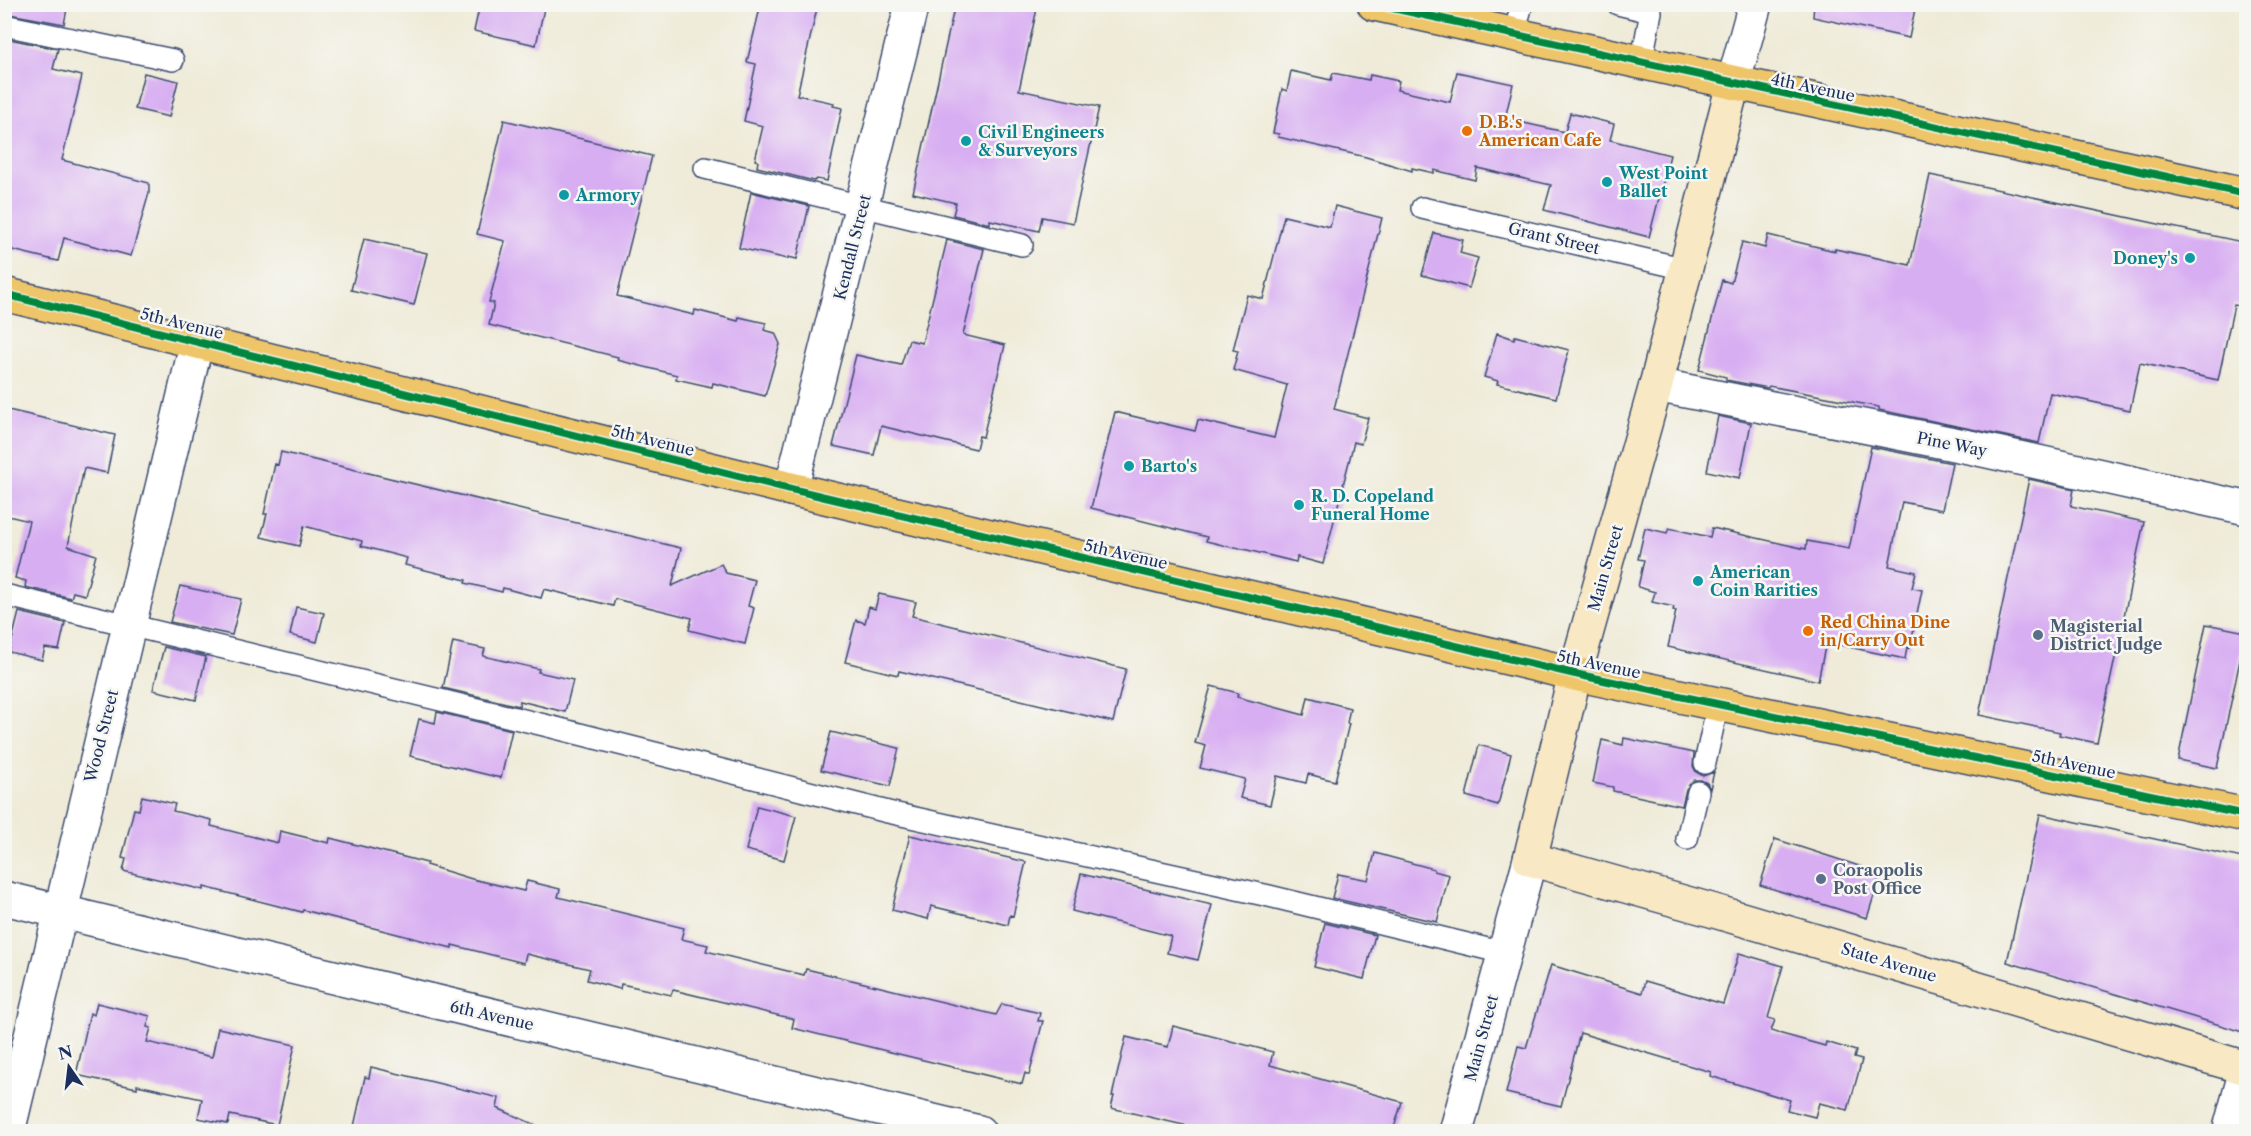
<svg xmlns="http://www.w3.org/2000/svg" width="2251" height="1136" viewBox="0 0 2251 1136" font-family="'Libre Caslon Text',serif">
<rect width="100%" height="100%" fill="#f6f6f2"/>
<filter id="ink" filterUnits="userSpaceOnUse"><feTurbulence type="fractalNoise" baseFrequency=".0167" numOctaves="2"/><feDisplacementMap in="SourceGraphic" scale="12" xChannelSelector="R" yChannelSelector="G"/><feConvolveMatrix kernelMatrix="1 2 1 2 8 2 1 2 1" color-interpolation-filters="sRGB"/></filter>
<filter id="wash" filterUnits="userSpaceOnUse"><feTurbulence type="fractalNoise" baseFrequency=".008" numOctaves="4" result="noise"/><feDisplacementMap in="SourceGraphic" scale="24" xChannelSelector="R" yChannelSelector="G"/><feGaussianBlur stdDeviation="1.35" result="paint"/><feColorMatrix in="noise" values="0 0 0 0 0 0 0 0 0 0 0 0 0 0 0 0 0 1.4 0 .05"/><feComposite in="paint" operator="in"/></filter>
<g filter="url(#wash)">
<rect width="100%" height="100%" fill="#efebd8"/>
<g id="blocks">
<path fill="#d8aef2" d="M 4,4 L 68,4 L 64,24 L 4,13 Z
M 480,4 L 545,4 L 536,45 L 474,31 Z
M 761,4 L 818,4 L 797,95 L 834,103 L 833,106 L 842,108 L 827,181 L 817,179 L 814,181 L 757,167 L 758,161 L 755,160 L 763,126 L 744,121 L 756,64 L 747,62 Z
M 955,4 L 1038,4 L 1019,90 L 1099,107 L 1073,223 L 1042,217 L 1039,231 L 990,220 L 990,224 L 953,215 L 956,203 L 913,193 Z
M 1814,4 L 1916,4 L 1909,38 L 1813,17 Z
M 4,38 L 58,49 L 53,69 L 82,76 L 62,160 L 149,183 L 149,193 L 131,256 L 64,238 L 58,261 L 4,248 Z
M 1291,71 L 1331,80 L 1333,73 L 1369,80 L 1370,75 L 1399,81 L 1397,90 L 1450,102 L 1457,72 L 1513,84 L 1505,119 L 1565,132 L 1570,113 L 1614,124 L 1610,140 L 1670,155 L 1649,237 L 1544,210 L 1551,185 L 1477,168 L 1475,180 L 1434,170 L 1434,173 L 1412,168 L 1412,171 L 1366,157 L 1278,137 L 1279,134 L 1273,133 L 1282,89 L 1287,91 Z
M 144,73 L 178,81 L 169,117 L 135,109 Z
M 504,120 L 652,156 L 617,296 L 694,315 L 695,310 L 738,321 L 739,317 L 766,323 L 764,330 L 775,333 L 780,344 L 765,396 L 713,383 L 712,387 L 676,379 L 677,375 L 617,360 L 618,357 L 489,325 L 494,303 L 489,302 L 505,241 L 477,234 Z
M 1930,175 L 2247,243 L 2247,307 L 2234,305 L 2218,380 L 2140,363 L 2130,410 L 2050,393 L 2039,443 L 1879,410 L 1879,407 L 1769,386 L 1768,388 L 1726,380 L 1726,377 L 1699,370 L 1722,280 L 1731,283 L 1742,242 L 1765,248 L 1768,235 L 1835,251 L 1835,249 L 1910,265 Z
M 751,192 L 809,206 L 797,259 L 788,257 L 788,259 L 739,248 Z
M 1335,206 L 1382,218 L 1334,409 L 1368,418 L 1361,444 L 1354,442 L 1323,564 L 1297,557 L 1296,562 L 1235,547 L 1235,548 L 1206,541 L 1207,537 L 1091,508 L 1115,412 L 1195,431 L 1198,420 L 1274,438 L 1287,385 L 1233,370 L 1238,351 L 1233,350 L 1247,295 L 1263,299 L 1284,216 L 1330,227 Z
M 1434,233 L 1463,240 L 1460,253 L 1478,258 L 1469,288 L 1422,275 Z
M 364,239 L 427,253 L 414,305 L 351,290 Z
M 947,240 L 984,249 L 963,335 L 1005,345 L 983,437 L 979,436 L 976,449 L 881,426 L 874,455 L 833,446 L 856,355 L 901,365 L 909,340 L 922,343 Z
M 1497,333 L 1514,339 L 1515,336 L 1569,350 L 1556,398 L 1497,384 L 1498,381 L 1484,377 Z
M 4,409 L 115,435 L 107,473 L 84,468 L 68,546 L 96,555 L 85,595 L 73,592 L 71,598 L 25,587 L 26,581 L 15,578 L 29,521 L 4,515 Z
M 1718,416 L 1751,423 L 1740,478 L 1707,471 Z
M 1871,447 L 1952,463 L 1942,510 L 1902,502 L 1889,566 L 1916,572 L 1912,588 L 1922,590 L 1910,648 L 1907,647 L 1905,659 L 1826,642 L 1818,681 L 1668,647 L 1676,611 L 1673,610 L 1674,607 L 1652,602 L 1655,592 L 1638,587 L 1644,560 L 1638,559 L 1645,528 L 1667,533 L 1669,528 L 1710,537 L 1712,528 L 1806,549 L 1807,541 L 1849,549 Z
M 281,452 L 681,548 L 672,586 L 721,564 L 726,573 L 755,580 L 748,606 L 754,608 L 745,644 L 689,630 L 692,618 L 615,599 L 613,606 L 544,589 L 541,598 L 503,588 L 502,592 L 465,583 L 466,580 L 405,565 L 407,558 L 361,546 L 362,541 L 304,526 L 299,546 L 261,537 L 267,514 L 264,514 L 275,464 L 278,465 Z
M 2029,479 L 2074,489 L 2071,506 L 2144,522 L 2097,743 L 2059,735 L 2060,732 L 1979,715 Z
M 180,586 L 241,599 L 232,635 L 170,622 Z
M 879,594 L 916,602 L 912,616 L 1126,669 L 1113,722 L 899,671 L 898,675 L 845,662 L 856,620 L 865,623 L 869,607 L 875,609 Z
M 296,607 L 324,613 L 317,642 L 290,635 Z
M 19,612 L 65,623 L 59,650 L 45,648 L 42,660 L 9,652 Z
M 2206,624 L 2246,632 L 2217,768 L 2178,760 Z
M 453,642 L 485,649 L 483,656 L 539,669 L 538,672 L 573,680 L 565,712 L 520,701 L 519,706 L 443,688 Z
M 164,647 L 206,657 L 196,700 L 153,690 Z
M 1211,686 L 1238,693 L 1237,697 L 1304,715 L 1308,697 L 1350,708 L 1347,723 L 1349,724 L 1335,781 L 1308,774 L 1306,783 L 1277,776 L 1270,805 L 1240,798 L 1245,779 L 1200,768 L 1206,746 L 1195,743 Z
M 437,712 L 512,730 L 501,778 L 410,756 L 419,719 L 435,723 Z
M 831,732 L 899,748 L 890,786 L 821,770 Z
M 1624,738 L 1694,753 L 1693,766 L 1696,772 L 1703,776 L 1714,772 L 1710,789 L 1707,783 L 1701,780 L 1694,780 L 1686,789 L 1682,806 L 1613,791 L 1613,787 L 1593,783 L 1602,740 L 1623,745 Z
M 1479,745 L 1511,754 L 1498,805 L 1466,796 Z
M 142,796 L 175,804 L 173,811 L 212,820 L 211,826 L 278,843 L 280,831 L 329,843 L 330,838 L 427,863 L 426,865 L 472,879 L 524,891 L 527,881 L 560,889 L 558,897 L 684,928 L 681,939 L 708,945 L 706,951 L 804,975 L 806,969 L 996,1015 L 1002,1004 L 1040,1013 L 1038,1021 L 1043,1021 L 1029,1075 L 1025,1073 L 1022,1084 L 792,1028 L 794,1019 L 673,990 L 671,995 L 621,984 L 620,989 L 587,980 L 590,969 L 526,954 L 524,963 L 452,945 L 452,948 L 303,910 L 302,912 L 204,887 L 204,890 L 123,871 L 126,859 L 122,858 L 134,809 L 139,810 Z
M 757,806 L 796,816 L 784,860 L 746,850 Z
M 2040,814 L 2247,859 L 2247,1033 L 2007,962 Z
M 910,835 L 1026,862 L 1013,916 L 1010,915 L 1008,925 L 931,906 L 928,919 L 892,910 Z
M 1775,839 L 1881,873 L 1867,918 L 1760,885 Z
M 1375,853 L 1434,869 L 1434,871 L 1449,875 L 1437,922 L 1332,898 L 1338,874 L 1368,880 Z
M 1081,874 L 1212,905 L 1198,960 L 1167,953 L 1171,936 L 1072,911 Z
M 1325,923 L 1375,935 L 1364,979 L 1314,967 Z
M 1739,953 L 1783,966 L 1768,1018 L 1775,1020 L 1771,1031 L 1825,1046 L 1826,1042 L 1856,1051 L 1854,1058 L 1862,1060 L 1848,1110 L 1819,1103 L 1815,1117 L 1787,1110 L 1790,1100 L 1710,1076 L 1711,1072 L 1580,1033 L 1561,1106 L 1506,1093 L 1518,1046 L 1526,1048 L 1551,965 L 1642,993 L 1645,981 L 1723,1004 Z
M 97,1003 L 150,1016 L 147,1027 L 151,1028 L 147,1042 L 212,1057 L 218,1028 L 295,1045 L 277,1125 L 230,1115 L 228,1124 L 198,1118 L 202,1099 L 137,1085 L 137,1088 L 76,1075 L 90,1013 L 94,1015 Z
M 1173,1026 L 1273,1052 L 1270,1065 L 1402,1102 L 1393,1131 L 1209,1131 L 1111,1108 L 1114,1096 L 1112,1096 L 1126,1037 L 1168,1047 Z
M 371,1067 L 499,1098 L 497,1108 L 549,1131 L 353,1131 L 365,1077 L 369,1078 Z"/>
</g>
</g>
<g filter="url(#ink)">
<use href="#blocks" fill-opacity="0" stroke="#3b4b70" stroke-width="1.5"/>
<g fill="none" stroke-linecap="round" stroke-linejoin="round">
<defs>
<path id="lane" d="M 1618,4 L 1651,12 L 1641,64
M 4,25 L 173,60
M 1514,35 L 1522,4
M 705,168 L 1022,245
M 1422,208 L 1686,269
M 4,595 L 544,725 L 888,812 L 1269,896 L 1504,953
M 1705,763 L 1718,704
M 1687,839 L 1698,792"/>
<path id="street" d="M 1733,84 L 1755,4
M 1656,385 L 1974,448 L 2246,508
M 791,489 L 912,4
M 4,898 L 979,1132
M 8,1132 L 197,341
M 1456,1132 L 1530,859
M 2229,1132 L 2246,1070"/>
<path id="secondary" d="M 1733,84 L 1656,385 L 1575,674 L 1530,859 L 1711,910 L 2246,1068"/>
<path id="primary" d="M 1374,4 L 2246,194
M 4,294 L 791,489 L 1575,674 L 2246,815"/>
</defs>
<use href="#lane" stroke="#3b4b70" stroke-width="24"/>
<use href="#street" stroke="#3b4b70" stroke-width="36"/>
<use href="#secondary" stroke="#3b4b70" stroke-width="36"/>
<use href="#primary" stroke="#3b4b70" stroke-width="36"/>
<use href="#lane" stroke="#fff" stroke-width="21"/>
<use href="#street" stroke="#fff" stroke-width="33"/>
<use href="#secondary" stroke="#f8e8c3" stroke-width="33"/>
<use href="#primary" stroke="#eec569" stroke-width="33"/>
<defs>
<path id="cycleway" d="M 1374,4 L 2246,194
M 4,294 L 791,489 L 1575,674 L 2246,815"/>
</defs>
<use href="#cycleway" stroke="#f6f6f2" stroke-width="11"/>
<use href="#cycleway" stroke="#00873e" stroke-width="8"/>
</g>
</g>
<g fill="#e8710a" stroke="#f6f6f2" stroke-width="2">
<circle cx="1467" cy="131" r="6"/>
<circle cx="1808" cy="631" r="6"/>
</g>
<g fill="#0f9aa8" stroke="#f6f6f2" stroke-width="2">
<circle cx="966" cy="141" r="6"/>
<circle cx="1607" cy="182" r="6"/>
<circle cx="564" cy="195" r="6"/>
<circle cx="2190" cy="258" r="6"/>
<circle cx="1129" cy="466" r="6"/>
<circle cx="1299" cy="505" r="6"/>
<circle cx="1698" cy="581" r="6"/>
</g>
<g fill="#5c6f8a" stroke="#f6f6f2" stroke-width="2">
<circle cx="2038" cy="635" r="6"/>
<circle cx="1821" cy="879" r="6"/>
</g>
<g text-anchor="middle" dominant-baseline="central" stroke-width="5" stroke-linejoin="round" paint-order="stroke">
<g font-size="16" fill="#1b2f5e" stroke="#f6f6f2">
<text transform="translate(1813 87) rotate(12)">4th Avenue</text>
<text transform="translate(1554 238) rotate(13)">Grant Street</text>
<text transform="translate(852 247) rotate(-76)">Kendall Street</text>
<text transform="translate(182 323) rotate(14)">5th Avenue</text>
<text transform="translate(653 440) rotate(14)">5th Avenue</text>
<text transform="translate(1952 444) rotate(11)">Pine Way</text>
<text transform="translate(1126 554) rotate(13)">5th Avenue</text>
<text transform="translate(1605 568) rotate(-74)">Main Street</text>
<text transform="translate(1599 664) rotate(12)">5th Avenue</text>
<text transform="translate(101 736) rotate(-76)">Wood Street</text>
<text transform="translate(2074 764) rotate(12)">5th Avenue</text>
<text transform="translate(1889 962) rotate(17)">State Avenue</text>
<text transform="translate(492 1015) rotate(13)">6th Avenue</text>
<text transform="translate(1481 1038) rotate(-75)">Main Street</text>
</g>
<g font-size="16" font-weight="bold" fill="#c56008" stroke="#f6f6f2" text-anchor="start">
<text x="1479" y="122">D.B.'s<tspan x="1479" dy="18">American Cafe</tspan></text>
<text x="1820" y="622">Red China Dine<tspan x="1820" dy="18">in/Carry Out</tspan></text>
</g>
<g font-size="16" font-weight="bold" fill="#0d838f" stroke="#f6f6f2" text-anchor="start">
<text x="978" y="132">Civil Engineers<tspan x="978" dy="18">&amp; Surveyors</tspan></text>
<text x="1619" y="173">West Point<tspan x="1619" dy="18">Ballet</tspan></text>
<text x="576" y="195">Armory</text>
<text x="2178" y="258" text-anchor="end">Doney's</text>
<text x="1141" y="466">Barto's</text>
<text x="1311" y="496">R. D. Copeland<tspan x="1311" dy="18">Funeral Home</tspan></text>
<text x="1710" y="572">American<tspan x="1710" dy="18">Coin Rarities</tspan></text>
</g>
<g font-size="16" font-weight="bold" fill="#4e5e75" stroke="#f6f6f2" text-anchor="start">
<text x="2050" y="626">Magisterial<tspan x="2050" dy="18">District Judge</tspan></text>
<text x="1833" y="870">Coraopolis<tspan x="1833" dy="18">Post Office</tspan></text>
</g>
</g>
<rect width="2251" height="1136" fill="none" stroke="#f6f6f2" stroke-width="24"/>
<g transform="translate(69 1067) rotate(346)" stroke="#f6f6f2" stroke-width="4.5" paint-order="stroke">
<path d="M0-4.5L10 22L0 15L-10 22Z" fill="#1b2f5e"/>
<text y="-9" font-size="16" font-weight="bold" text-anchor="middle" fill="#1b2f5e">N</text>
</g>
</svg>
